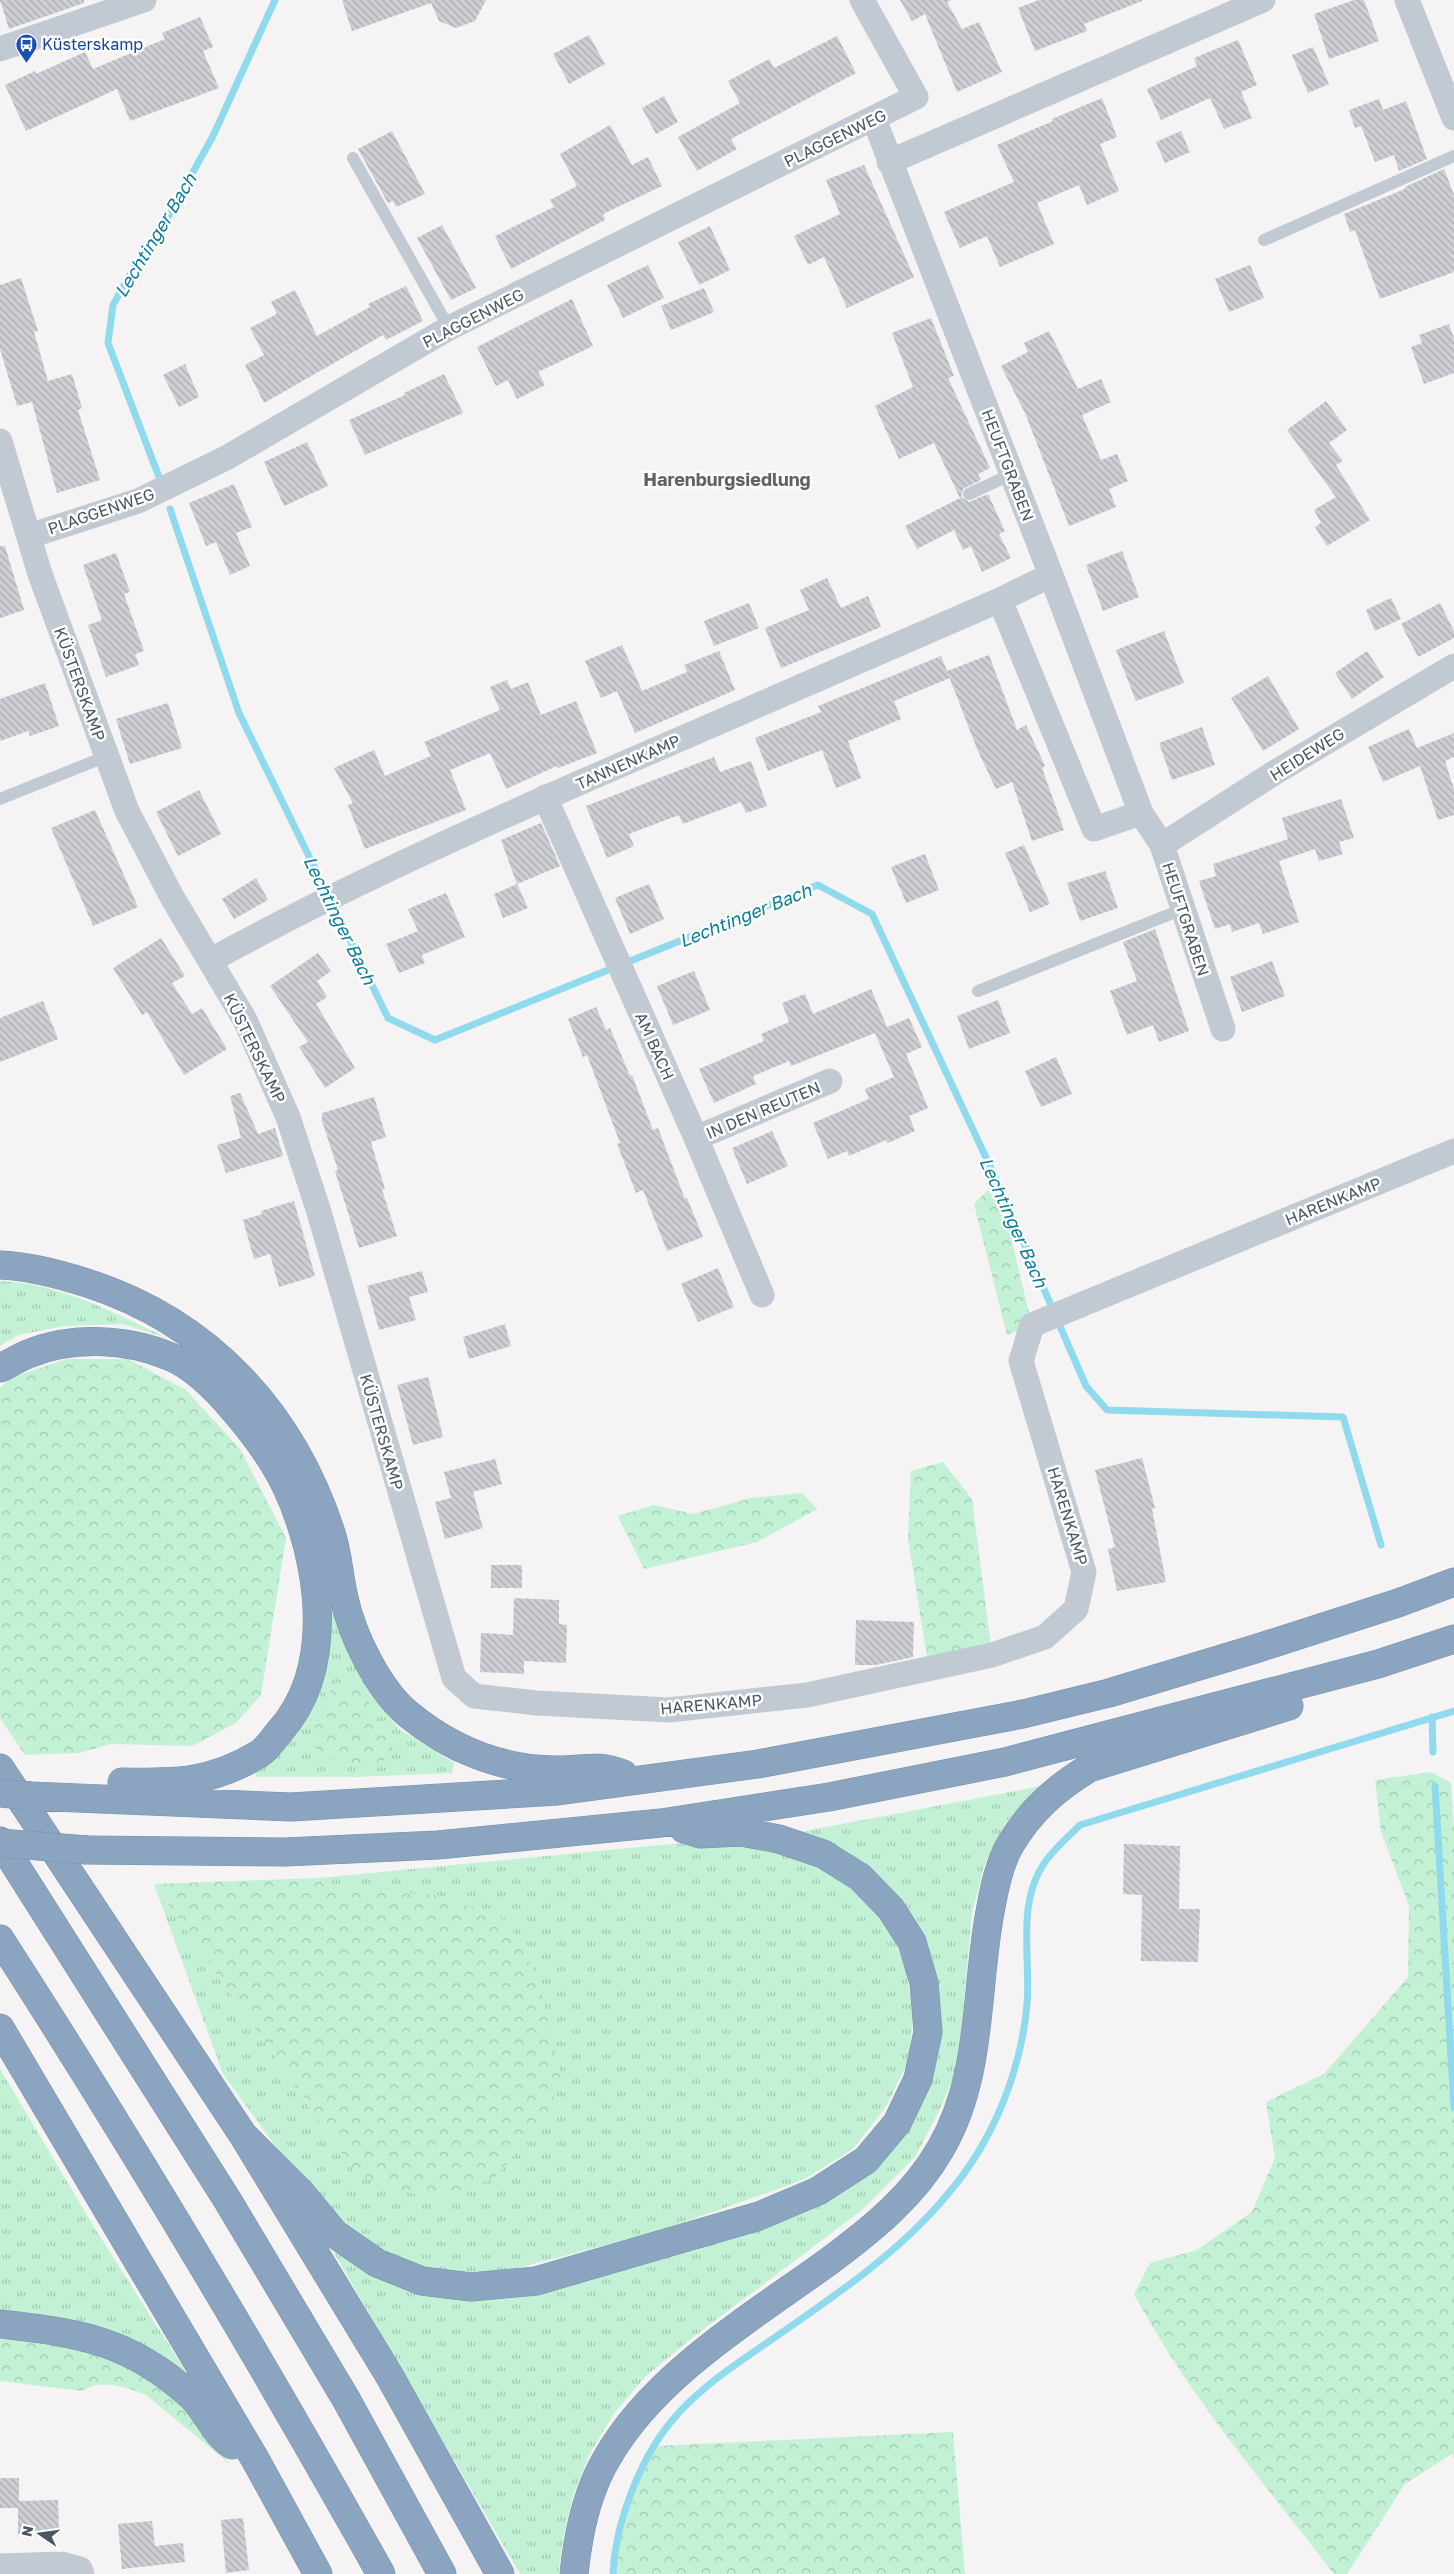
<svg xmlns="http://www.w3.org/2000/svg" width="1454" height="2574" viewBox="0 0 1454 2574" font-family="'Golos Text',sans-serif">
<defs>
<pattern id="grass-tufts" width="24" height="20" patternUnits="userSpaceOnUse" patternTransform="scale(1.25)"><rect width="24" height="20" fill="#c3f1d5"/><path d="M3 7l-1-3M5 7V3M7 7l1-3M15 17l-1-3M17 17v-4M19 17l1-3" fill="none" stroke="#a0c6b0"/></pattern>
<pattern id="forest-crowns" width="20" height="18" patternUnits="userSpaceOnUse" patternTransform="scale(1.25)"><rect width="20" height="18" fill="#c3f1d5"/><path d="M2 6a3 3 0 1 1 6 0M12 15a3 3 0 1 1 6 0" fill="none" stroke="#a0c6b0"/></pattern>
<pattern id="building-back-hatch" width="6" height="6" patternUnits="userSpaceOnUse" patternTransform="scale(1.25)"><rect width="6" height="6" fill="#cdcfd5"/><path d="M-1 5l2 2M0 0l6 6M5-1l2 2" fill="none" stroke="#a8abb0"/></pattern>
</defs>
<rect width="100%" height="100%" fill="#f5f3f3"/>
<path fill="url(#grass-tufts)" d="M 0,1281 C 59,1283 115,1313 167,1338 L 122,1324 L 64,1326 L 18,1335 L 0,1346 Z
M 327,1582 L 340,1629 L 361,1679 L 399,1729 L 454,1763 L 452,1773 L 354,1777 L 256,1777 L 256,1768 L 272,1758 L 297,1733 L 314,1704 L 329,1659 Z
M 1041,1786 L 1006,1822 L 985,1863 L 972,1913 L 958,2066 L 940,2109 L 915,2157 L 862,2210 L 692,2338 L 646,2376 L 614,2413 L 590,2453 L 574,2493 L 564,2533 L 558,2574 L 520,2574 L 334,2253 L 340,2250 L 443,2296 L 737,2235 L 815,2207 L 884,2156 L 916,2111 L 922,1943 L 800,1832 Z
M 724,1839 L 757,1842 L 840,1870 L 887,1919 L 906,1970 L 913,2017 L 909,2060 L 885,2108 L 853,2149 L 803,2180 L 659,2231 L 495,2274 L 432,2272 L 372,2249 L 311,2195 L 223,2074 L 154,1884 L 358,2176 L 438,1895 L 332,1890 L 319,1878 Z
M 0,2069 L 94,2227 L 186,2372 C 163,2357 139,2340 113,2332 C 76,2320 38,2315 0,2311 Z"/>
<path fill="url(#forest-crowns)" d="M 997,1181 L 1032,1325 L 1007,1335 L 974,1204 Z
M 67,1359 L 128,1359 L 186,1390 L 240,1449 L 286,1538 L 261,1695 L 236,1723 L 192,1746 L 111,1744 L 79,1753 L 25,1755 L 0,1718 L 0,1388 L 10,1378 Z
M 943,1462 L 972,1499 L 992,1655 L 929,1670 L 908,1539 L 911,1471 Z
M 802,1493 L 817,1509 L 757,1542 L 644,1569 L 618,1516 L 654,1505 L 693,1514 L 751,1498 Z
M 337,1682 L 360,1692 L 371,1705 L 376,1723 L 391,1736 L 393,1750 L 381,1764 C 337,1767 287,1754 325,1702 C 329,1695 331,1688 337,1682 Z
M 1431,1772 L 1451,1783 L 1454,1832 L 1454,2458 L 1452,2454 L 1405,2484 L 1347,2574 L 1334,2574 C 1264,2483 1188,2395 1134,2294 L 1150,2263 L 1197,2250 L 1252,2212 L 1275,2158 L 1266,2102 L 1324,2074 L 1408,1977 L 1409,1906 L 1381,1832 L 1375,1780 Z
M 319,1878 L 332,1890 L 438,1895 L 507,1920 L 538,1979 L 561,2075 L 548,2115 L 493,2179 L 433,2200 L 358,2176 L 154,1884 Z
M 0,2336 L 40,2339 L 129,2364 L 186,2408 L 230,2464 L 146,2395 L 128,2388 L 112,2385 L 95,2385 L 82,2391 L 0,2381 Z
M 953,2432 L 965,2574 L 613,2574 L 621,2524 L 647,2456 L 655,2446 Z"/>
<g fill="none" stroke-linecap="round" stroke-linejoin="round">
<path stroke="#90daee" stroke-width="7" d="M 159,477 L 108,343 L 113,305 L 132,271 L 162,228 L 213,136 L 275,0
M 170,509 L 239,713 L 388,1018 L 435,1040 L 818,885 L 872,914 L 997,1181 L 1086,1386 L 1107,1410 L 1343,1417 L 1381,1545
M 1432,1717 L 1433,1752
M 1435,1786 L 1454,2108
M 613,2574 C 615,2525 639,2461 670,2423 C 697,2389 735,2365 771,2340 C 833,2297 898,2254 947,2195 C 992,2143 1021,2073 1027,2004 C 1031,1958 1016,1903 1045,1862 C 1054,1849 1068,1837 1080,1825 L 1454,1711"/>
</g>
<path fill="url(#building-back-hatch)" d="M 0,0 L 84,0 L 84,3 L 9,29 Z
M 342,0 L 486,0 L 475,21 L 456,28 L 439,21 L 431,3 L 352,31 Z
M 900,0 L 951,0 L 947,2 L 962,29 L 979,22 L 1002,72 L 957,92 L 925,14 L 912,21 Z
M 1039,0 L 1142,0 L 1142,1 L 1084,24 L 1087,31 L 1035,51 L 1018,8 Z
M 1354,0 L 1364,0 L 1379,41 L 1329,59 L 1314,14 Z
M 200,17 L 213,47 L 203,51 L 219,88 L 130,121 L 117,89 L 26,131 L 5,85 L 35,71 L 36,74 L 85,52 L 93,69 L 165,39 L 162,33 Z
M 589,35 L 605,64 L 569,84 L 553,54 Z
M 837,36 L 856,73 L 731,139 L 737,149 L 697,171 L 678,137 L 740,103 L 728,81 L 769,59 L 774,68 Z
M 1238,40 L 1257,85 L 1241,92 L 1252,118 L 1224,129 L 1210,98 L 1161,120 L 1147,89 L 1197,66 L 1194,58 Z
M 1313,47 L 1329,84 L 1308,93 L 1292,55 Z
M 664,96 L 678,122 L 656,134 L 642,108 Z
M 1102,98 L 1117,137 L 1100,144 L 1119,191 L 1087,205 L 1079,185 L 1037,203 L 1054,244 L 1000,267 L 987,236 L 960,248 L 944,212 L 1014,182 L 997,145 L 1053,121 L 1052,119 Z
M 1379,99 L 1383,110 L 1406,101 L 1427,159 L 1399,171 L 1394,155 L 1375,162 L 1361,126 L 1355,128 L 1349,110 Z
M 610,125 L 632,165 L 648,157 L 662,186 L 603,214 L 605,220 L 511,269 L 495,236 L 554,207 L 550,200 L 577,186 L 560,154 Z
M 392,131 L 425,194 L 396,207 L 393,201 L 388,203 L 358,149 Z
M 1181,131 L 1190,152 L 1165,163 L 1156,142 Z
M 864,165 L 914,277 L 847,308 L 824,257 L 808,265 L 794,236 L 840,214 L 826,180 Z
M 1444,169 L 1454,195 L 1454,272 L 1380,299 L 1355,230 L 1350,232 L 1344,214 L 1405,189 L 1405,187 Z
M 442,225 L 476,288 L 451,300 L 417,238 Z
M 710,226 L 730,270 L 699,285 L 678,242 Z
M 648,265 L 664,298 L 623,318 L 607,285 Z
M 1250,265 L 1264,298 L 1229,312 L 1215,279 Z
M 21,278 L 38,331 L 34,332 L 48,381 L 72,374 L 82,408 L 78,410 L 100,480 L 57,493 L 32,402 L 17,406 L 0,349 L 0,285 Z
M 406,286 L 423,321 L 386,340 L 383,335 L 264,403 L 245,365 L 264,355 L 250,328 L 277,314 L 271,302 L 295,290 L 317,336 L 370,307 L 368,304 Z
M 704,288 L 714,312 L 671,330 L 661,306 Z
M 572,299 L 593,346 L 538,372 L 545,385 L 517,399 L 508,380 L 496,386 L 477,347 Z
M 931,318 L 954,376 L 948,378 L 990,468 L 978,474 L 981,480 L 963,489 L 961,497 L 969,502 L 988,494 L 1005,531 L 999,534 L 1011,558 L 982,572 L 971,546 L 963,550 L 954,530 L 917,549 L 905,526 L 960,498 L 934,443 L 899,459 L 875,406 L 913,387 L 892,333 Z
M 1449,324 L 1454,339 L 1454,373 L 1424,384 L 1411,347 L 1422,343 L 1419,335 Z
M 1049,331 L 1078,389 L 1101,379 L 1111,402 L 1082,415 L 1101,460 L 1117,454 L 1128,481 L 1109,489 L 1116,507 L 1069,526 L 1025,413 L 1001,366 L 1028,352 L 1024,343 Z
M 185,364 L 199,397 L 179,407 L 163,375 Z
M 444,374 L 463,413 L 365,455 L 349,420 L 405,395 L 404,393 Z
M 1326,401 L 1347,430 L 1329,443 L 1343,461 L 1336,465 L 1370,520 L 1327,546 L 1315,527 L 1321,523 L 1314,510 L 1336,497 L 1287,430 Z
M 307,442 L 328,486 L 284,506 L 264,462 Z
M 234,484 L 252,527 L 236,533 L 250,566 L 230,575 L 216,542 L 206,546 L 189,503 Z
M 0,546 L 5,546 L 24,610 L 0,618 Z
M 1122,551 L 1139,597 L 1103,611 L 1086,565 Z
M 116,553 L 130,592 L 124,594 L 144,651 L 135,654 L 139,665 L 106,677 L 88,625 L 102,620 L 83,565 Z
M 827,578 L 841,608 L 868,596 L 881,627 L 781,668 L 765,628 L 809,610 L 800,590 Z
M 1391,598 L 1401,619 L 1375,631 L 1366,610 Z
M 749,603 L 759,628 L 714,646 L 704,621 Z
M 1440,603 L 1454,631 L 1454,638 L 1418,657 L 1401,624 Z
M 1164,631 L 1184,683 L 1136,701 L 1116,650 Z
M 622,645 L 642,691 L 687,672 L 684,665 L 719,651 L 735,690 L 635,733 L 617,691 L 601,698 L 585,661 Z
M 1367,651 L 1384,677 L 1352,699 L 1335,673 Z
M 989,655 L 1017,730 L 1026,725 L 1045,766 L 1042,768 L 1064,830 L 1032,841 L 1012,782 L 996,789 L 977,749 L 947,671 Z
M 941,656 L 950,678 L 894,701 L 901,719 L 848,741 L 861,778 L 836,788 L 822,750 L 768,771 L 755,738 L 821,712 L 818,706 Z
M 1268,676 L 1299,729 L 1263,751 L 1231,698 Z
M 507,680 L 511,689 L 528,682 L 541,715 L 576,701 L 597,753 L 558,768 L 557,766 L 506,789 L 490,753 L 450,770 L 466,810 L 365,849 L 348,805 L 353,803 L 334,768 L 374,750 L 385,776 L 431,756 L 424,742 L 500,710 L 490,687 Z
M 45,683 L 59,726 L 30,736 L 28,731 L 0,741 L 0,699 Z
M 168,703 L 182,748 L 130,764 L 116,719 Z
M 1202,727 L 1215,765 L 1172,780 L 1159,743 Z
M 1409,729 L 1417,748 L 1454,733 L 1454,757 L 1445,761 L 1454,789 L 1454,815 L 1438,820 L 1420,766 L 1383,782 L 1368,747 Z
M 714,757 L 720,772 L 751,761 L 767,806 L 746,813 L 741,802 L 683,824 L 679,815 L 629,834 L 634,846 L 607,858 L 586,806 Z
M 199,790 L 221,834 L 178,856 L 156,812 Z
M 1341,799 L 1354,838 L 1339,842 L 1343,854 L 1319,861 L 1315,849 L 1279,861 L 1299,922 L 1263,934 L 1259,923 L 1232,932 L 1230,924 L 1215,929 L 1199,881 L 1216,876 L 1213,864 L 1288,839 L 1282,818 Z
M 95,810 L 138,907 L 93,926 L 51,828 Z
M 541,823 L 560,866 L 517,884 L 501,840 Z
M 1024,845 L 1050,904 L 1030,912 L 1005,853 Z
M 925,854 L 939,890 L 906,903 L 891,867 Z
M 1105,871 L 1118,908 L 1080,921 L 1067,883 Z
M 256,878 L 268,900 L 234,919 L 222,899 Z
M 517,884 L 528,908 L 503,918 L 494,894 Z
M 649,884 L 664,919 L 630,934 L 615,898 Z
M 446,893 L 465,937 L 422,955 L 425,963 L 399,973 L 386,944 L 418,931 L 408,909 Z
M 1155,929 L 1189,1031 L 1159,1042 L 1153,1025 L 1127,1035 L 1110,991 L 1137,981 L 1123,942 Z
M 161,938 L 185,976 L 172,983 L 192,1014 L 202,1008 L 227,1049 L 184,1075 L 147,1012 L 142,1015 L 113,968 Z
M 318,953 L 331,971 L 317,981 L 327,997 L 316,1004 L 355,1068 L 325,1088 L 299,1047 L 308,1042 L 270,986 Z
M 1272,961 L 1285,996 L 1242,1012 L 1230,977 Z
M 694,971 L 710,1010 L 673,1025 L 657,986 Z
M 871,989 L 887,1027 L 880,1030 L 909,1018 L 922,1047 L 906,1054 L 928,1108 L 909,1116 L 915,1131 L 888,1143 L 886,1140 L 849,1156 L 847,1151 L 828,1159 L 813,1123 L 869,1099 L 865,1089 L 894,1077 L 875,1033 L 791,1066 L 789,1061 L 753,1076 L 756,1084 L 714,1103 L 699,1069 L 764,1041 L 761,1034 L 789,1022 L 782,1003 L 805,994 L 813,1014 Z
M 998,1000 L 1010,1033 L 969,1049 L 957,1016 Z
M 43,1001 L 58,1039 L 0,1062 L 0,1018 Z
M 596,1007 L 606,1030 L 610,1028 L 630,1076 L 632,1075 L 653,1130 L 658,1128 L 685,1199 L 687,1198 L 703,1237 L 667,1251 L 643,1190 L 636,1193 L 617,1144 L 620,1143 L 587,1055 L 583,1057 L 568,1019 Z
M 1056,1057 L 1072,1094 L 1041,1107 L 1025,1071 Z
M 240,1093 L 258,1134 L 275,1128 L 283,1156 L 226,1173 L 217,1145 L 241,1138 L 230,1096 Z
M 374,1097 L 386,1137 L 371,1142 L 385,1189 L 382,1190 L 397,1236 L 359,1248 L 335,1171 L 338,1170 L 322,1121 L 322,1113 Z
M 772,1131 L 788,1166 L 747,1184 L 732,1148 Z
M 294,1201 L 315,1276 L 279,1287 L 270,1254 L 254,1259 L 243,1220 L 262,1214 L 261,1211 Z
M 718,1268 L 734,1307 L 698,1322 L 681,1284 Z
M 422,1271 L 428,1292 L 409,1297 L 416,1320 L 379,1330 L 367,1286 Z
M 505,1324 L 511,1346 L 469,1359 L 463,1337 Z
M 428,1377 L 443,1437 L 413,1445 L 397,1385 Z
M 1142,1458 L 1155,1508 L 1152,1509 L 1166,1582 L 1117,1591 L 1108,1549 L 1115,1547 L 1095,1470 Z
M 495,1459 L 502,1484 L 473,1492 L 483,1528 L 445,1539 L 435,1502 L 451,1498 L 444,1472 Z
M 491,1565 L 522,1565 L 522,1588 L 491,1588 Z
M 514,1598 L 559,1600 L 559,1624 L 567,1625 L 566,1663 L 524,1661 L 524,1674 L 480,1672 L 481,1633 L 513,1635 Z
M 856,1620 L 914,1622 L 913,1657 L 876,1665 L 855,1665 Z
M 1124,1844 L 1180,1846 L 1179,1909 L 1200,1909 L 1198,1962 L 1141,1961 L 1142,1895 L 1123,1894 Z
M 0,2478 L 19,2478 L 19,2501 L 58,2500 L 59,2533 L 18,2534 L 18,2508 L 0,2508 Z
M 243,2518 L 249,2570 L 226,2573 L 221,2520 Z
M 152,2521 L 155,2546 L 183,2543 L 185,2562 L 122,2569 L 118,2524 Z"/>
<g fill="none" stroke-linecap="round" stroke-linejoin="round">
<defs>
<path id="highway" d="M 0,1265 C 30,1266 59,1274 87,1283 C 208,1322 292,1412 331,1533 C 338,1554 339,1577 344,1598 C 352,1635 378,1689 408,1714 C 449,1748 499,1769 554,1770 C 582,1771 596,1763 623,1774
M 0,1368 C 9,1364 18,1358 28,1354 C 72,1336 127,1338 171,1357 C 195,1367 217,1390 234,1410 C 253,1432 274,1460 287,1488 C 320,1560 337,1667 280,1731 C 274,1738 267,1749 259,1754 C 211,1783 176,1783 122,1782
M 0,1768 L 243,2135 L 389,2375 L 500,2574
M 30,1796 L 291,1807 L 558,1791 L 758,1764 L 1023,1714 L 1109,1693 L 1255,1649 L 1398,1603 L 1454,1582
M 0,1841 L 228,2201 L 346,2399 L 442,2574
M 87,1850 L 285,1852 L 438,1845 L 661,1823 L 829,1797 L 1005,1762 L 1378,1664 L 1454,1639
M 0,1939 C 134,2147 260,2358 381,2574
M 0,2028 L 255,2459 L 318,2574
M 243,2135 L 301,2193 L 335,2234 L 377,2263 L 422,2281 L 471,2287 L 536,2281 L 759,2216 L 818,2191 L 866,2160 L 897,2123 L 918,2079 L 928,2032 L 924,1983 L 912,1942 L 891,1909 L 860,1877 L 823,1854 L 779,1839 L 741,1832 L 700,1834 L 684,1829
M 0,2324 C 79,2333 129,2340 190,2395 C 206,2409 214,2434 232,2445
M 574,2574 C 578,2534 586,2493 607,2458 C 654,2375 752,2317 828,2262 C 871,2230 914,2196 941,2148 C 983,2075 975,1992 990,1912 C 994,1890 999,1864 1010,1845 C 1030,1811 1056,1788 1089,1768 L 1289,1706"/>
</defs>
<use href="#highway" stroke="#7690ad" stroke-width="29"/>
<path stroke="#c1cad2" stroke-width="12" d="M 353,158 L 449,328
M 1264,240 L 1454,156
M 969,494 L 1012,474
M 0,799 L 107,756
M 978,991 L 1183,909"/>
<path stroke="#c1cad2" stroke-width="25" d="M 862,0 L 916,97
M 1407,0 L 1454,118
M 0,49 L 144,0
M 874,119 L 1051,575 L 1141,813 L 1162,845 L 1223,1029
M 889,162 L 1263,0
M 0,441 L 40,574 L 127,811 L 172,897 L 245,1020 L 288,1117 L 319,1212 L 454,1678 L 474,1696 L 537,1703 L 669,1710 L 807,1695 L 992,1655 L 1045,1637 L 1076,1609 L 1084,1572 L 1021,1361 L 1032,1325 L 1454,1151
M 29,536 L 138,501 L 226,458 L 449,328 L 916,97
M 1000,600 L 1094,829 L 1141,813
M 545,797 L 696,1138 L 762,1295
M 1162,845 L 1274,773 L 1454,666
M 211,960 C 353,882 500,817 648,753 C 766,702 883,651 1000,600 L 1051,575
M 696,1138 L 830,1081
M 0,2566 L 62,2564 L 80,2569 L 82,2574"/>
<use href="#highway" stroke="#8ba5c1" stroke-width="28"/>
<defs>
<path id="highway-bridge" d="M 0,1793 L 30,1796
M 0,1843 L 87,1850"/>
</defs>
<use href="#highway-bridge" stroke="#7690ad" stroke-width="29" stroke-linecap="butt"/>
<use href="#highway-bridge" stroke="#8ba5c1" stroke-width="28"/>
</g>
<defs>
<symbol id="bus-pin" viewBox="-11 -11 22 30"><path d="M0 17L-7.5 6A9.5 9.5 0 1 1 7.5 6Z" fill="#1a4fb4" stroke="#fff"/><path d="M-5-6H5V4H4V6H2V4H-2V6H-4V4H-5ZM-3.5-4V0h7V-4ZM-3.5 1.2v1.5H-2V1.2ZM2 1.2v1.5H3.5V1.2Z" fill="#fff"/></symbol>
</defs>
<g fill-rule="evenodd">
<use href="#bus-pin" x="14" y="32" width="25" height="34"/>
</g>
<g text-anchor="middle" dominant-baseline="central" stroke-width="5" stroke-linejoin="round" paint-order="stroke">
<g font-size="16" fill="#164399" stroke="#fff" text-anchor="start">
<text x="42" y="44">Küsterskamp</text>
</g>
<g font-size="16" fill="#4a5661" stroke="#fff">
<text transform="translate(835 138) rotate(-26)">PLAGGENWEG</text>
<text transform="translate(473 318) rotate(-27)">PLAGGENWEG</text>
<text transform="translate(1008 465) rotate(69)">HEUFTGRABEN</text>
<text transform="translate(101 511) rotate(-19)">PLAGGENWEG</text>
<text transform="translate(80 684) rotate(70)">KÜSTERSKAMP</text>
<text transform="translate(1307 754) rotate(-32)">HEIDEWEG</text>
<text transform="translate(628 762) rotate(-24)">TANNENKAMP</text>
<text transform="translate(1186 919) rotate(72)">HEUFTGRABEN</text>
<text transform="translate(655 1046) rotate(66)">AM BACH</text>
<text transform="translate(255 1048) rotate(64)">KÜSTERSKAMP</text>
<text transform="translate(763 1110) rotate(-23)">IN DEN REUTEN</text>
<text transform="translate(1333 1201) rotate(-22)">HARENKAMP</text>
<text transform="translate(382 1432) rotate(74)">KÜSTERSKAMP</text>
<text transform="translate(1068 1516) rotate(73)">HARENKAMP</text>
<text transform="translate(711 1704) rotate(-5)">HARENKAMP</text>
</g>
<g font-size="18" font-style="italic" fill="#0c7c9b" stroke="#fff">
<text transform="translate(155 235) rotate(-59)">Lechtinger Bach</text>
<text transform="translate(745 915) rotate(-22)">Lechtinger Bach</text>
<text transform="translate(340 920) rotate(64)">Lechtinger Bach</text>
<text transform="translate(1014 1222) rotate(66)">Lechtinger Bach</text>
</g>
<g font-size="18" font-weight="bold" fill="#5f6368" stroke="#fff">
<text x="727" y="479">Harenburgsiedlung</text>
</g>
</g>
<g transform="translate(40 2534) rotate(283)" stroke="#ffffff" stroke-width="4" paint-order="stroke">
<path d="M0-4L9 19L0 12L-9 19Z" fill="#4a5661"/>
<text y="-8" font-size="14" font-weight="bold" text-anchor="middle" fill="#4a5661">N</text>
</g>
</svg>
